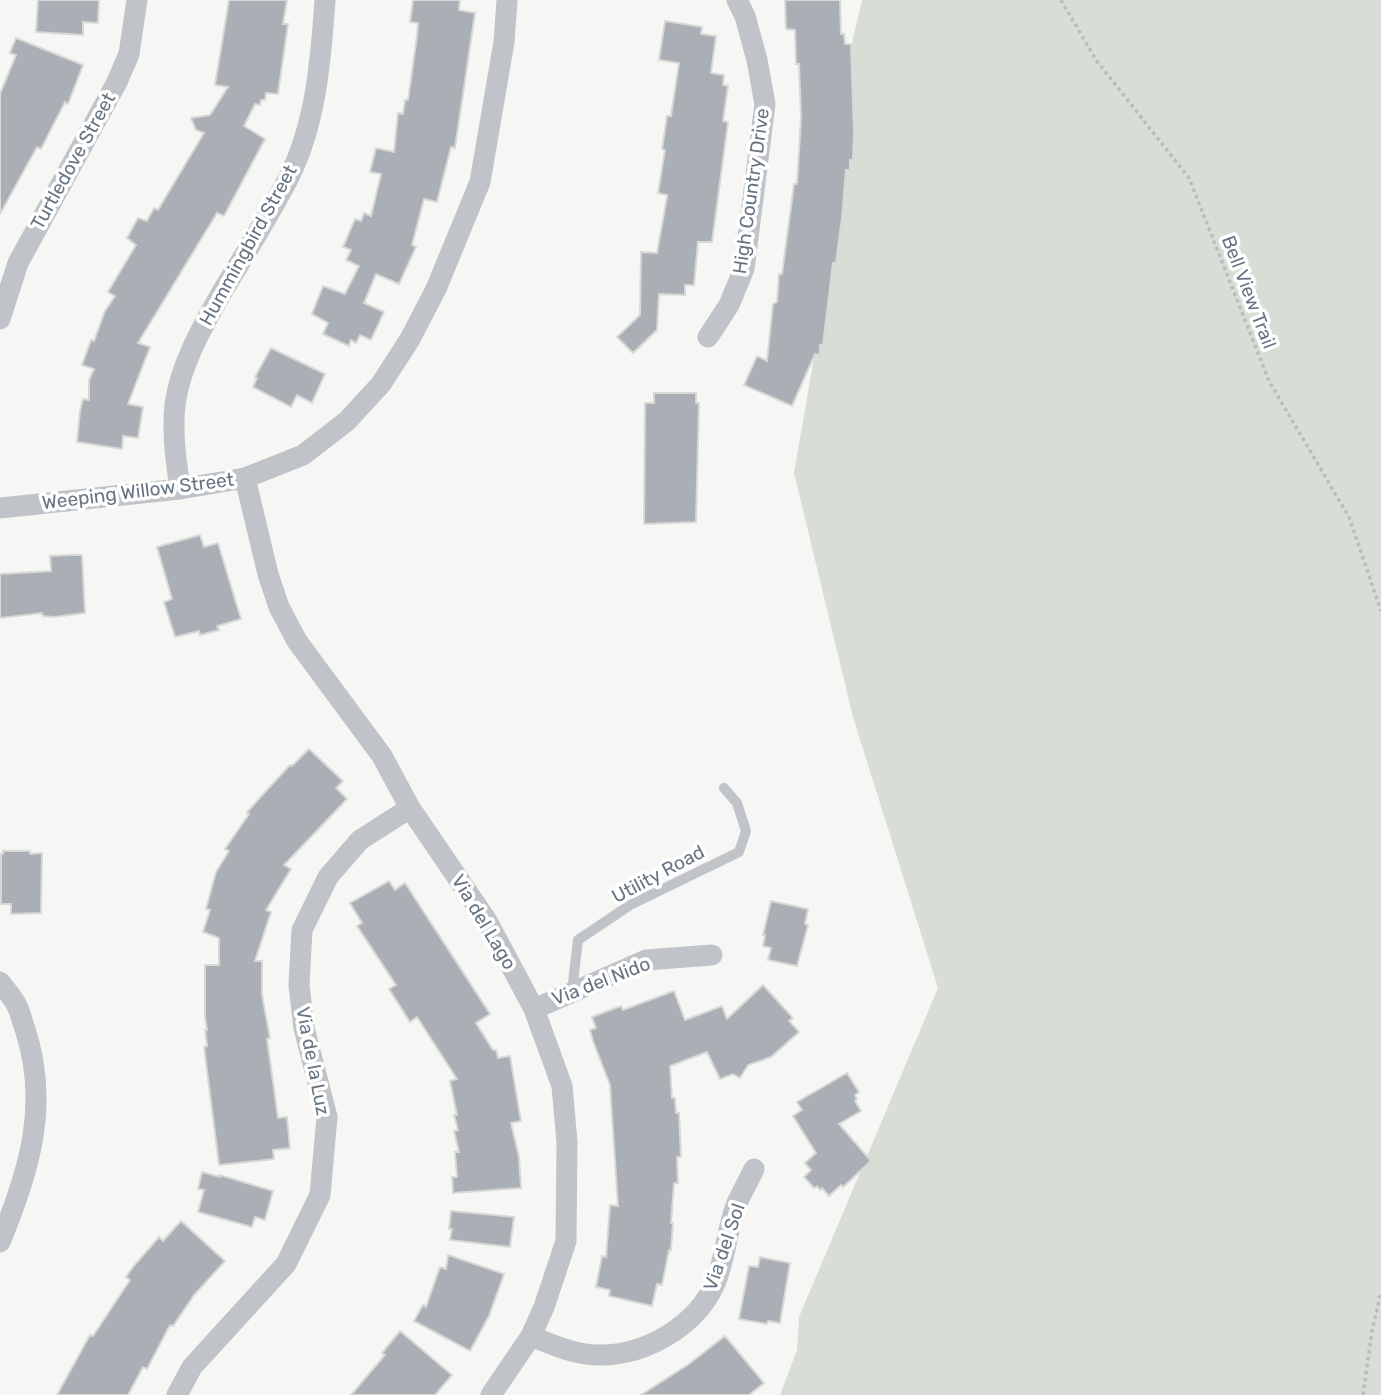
<svg xmlns="http://www.w3.org/2000/svg" width="1381" height="1395" viewBox="0 0 1381 1395" font-family="Rubik,sans-serif">
<rect width="100%" height="100%" fill="#f6f7f4"/>
<path fill="#d8ddd5" d="M 862,0 L 1381,0 L 1381,1395 L 780,1395 L 797,1350 L 799,1317 L 938,988 L 853,717 L 794,473 L 817,340 L 852,43 Z"/>
<path fill="#a9afb5" stroke="#d8d8d6" stroke-width="2" d="M 38,0 L 99,0 L 98,23 L 83,22 L 83,35 L 36,32 Z
M 229,0 L 287,0 L 283,24 L 288,24 L 278,94 L 266,93 L 265,100 L 261,100 L 260,105 L 255,104 L 244,126 L 265,139 L 224,216 L 217,213 L 138,343 L 150,347 L 128,404 L 143,407 L 138,438 L 123,436 L 122,449 L 77,442 L 80,411 L 83,399 L 89,400 L 89,380 L 94,369 L 82,365 L 91,340 L 94,341 L 105,311 L 115,296 L 108,292 L 136,245 L 127,238 L 138,218 L 147,221 L 154,208 L 158,210 L 204,133 L 196,130 L 191,118 L 210,115 L 228,87 L 215,85 Z
M 413,0 L 460,0 L 459,10 L 475,13 L 455,148 L 451,147 L 437,202 L 424,199 L 412,245 L 416,247 L 399,284 L 376,274 L 364,303 L 384,312 L 371,340 L 360,335 L 356,343 L 351,340 L 349,346 L 323,334 L 328,323 L 312,314 L 323,286 L 345,294 L 359,266 L 346,260 L 351,250 L 343,247 L 355,219 L 361,221 L 364,213 L 371,216 L 381,174 L 370,172 L 376,148 L 394,152 L 398,113 L 403,114 L 405,100 L 408,100 L 417,36 L 418,23 L 410,22 Z
M 785,0 L 840,0 L 841,34 L 844,34 L 845,44 L 851,44 L 854,133 L 853,160 L 850,160 L 850,170 L 846,170 L 842,218 L 836,263 L 833,263 L 823,345 L 820,345 L 820,355 L 815,354 L 792,406 L 744,385 L 757,356 L 767,361 L 773,304 L 777,302 L 779,274 L 782,274 L 794,184 L 797,184 L 801,118 L 799,64 L 796,64 L 795,30 L 786,29 Z
M 665,21 L 702,27 L 701,34 L 716,36 L 711,73 L 724,75 L 723,85 L 728,86 L 723,121 L 728,122 L 712,242 L 698,242 L 694,285 L 685,285 L 685,295 L 659,294 L 657,330 L 633,353 L 617,337 L 640,315 L 641,252 L 657,253 L 667,197 L 667,195 L 658,193 L 665,150 L 662,149 L 667,116 L 671,116 L 679,63 L 659,60 Z
M 16,38 L 83,65 L 68,104 L 65,102 L 41,149 L 37,147 L 0,214 L 0,94 L 16,55 L 10,53 Z
M 271,348 L 325,374 L 312,403 L 297,395 L 291,407 L 253,387 L 257,378 L 255,377 Z
M 654,393 L 696,393 L 696,403 L 699,403 L 696,522 L 644,524 L 645,403 L 654,403 Z
M 200,535 L 204,547 L 218,543 L 241,619 L 217,626 L 219,630 L 200,635 L 199,631 L 175,637 L 164,602 L 172,599 L 157,547 Z
M 71,555 L 82,555 L 85,613 L 54,617 L 43,616 L 42,613 L 0,618 L 0,574 L 51,571 L 50,556 Z
M 309,749 L 343,781 L 336,788 L 347,799 L 284,865 L 291,869 L 266,910 L 271,912 L 255,961 L 262,961 L 262,995 L 270,1038 L 267,1039 L 278,1118 L 287,1117 L 290,1148 L 273,1150 L 274,1159 L 219,1165 L 204,1047 L 207,1046 L 205,1030 L 207,1030 L 205,1017 L 205,965 L 219,965 L 219,938 L 203,932 L 210,910 L 206,909 L 216,872 L 229,851 L 225,849 L 249,814 L 247,812 L 290,765 L 292,766 Z
M 3,851 L 30,851 L 30,854 L 42,853 L 41,913 L 11,914 L 11,904 L 1,904 L 1,854 L 3,854 Z
M 389,881 L 395,890 L 405,883 L 490,1014 L 476,1023 L 493,1050 L 496,1050 L 498,1058 L 510,1056 L 521,1121 L 511,1123 L 519,1157 L 521,1188 L 453,1193 L 452,1177 L 457,1177 L 455,1152 L 459,1152 L 454,1131 L 458,1130 L 454,1115 L 457,1115 L 450,1081 L 457,1079 L 417,1017 L 410,1022 L 389,989 L 396,985 L 357,926 L 362,923 L 350,903 Z
M 771,901 L 808,909 L 805,924 L 808,925 L 797,966 L 768,960 L 771,948 L 763,946 L 765,935 L 763,935 Z
M 763,985 L 793,1018 L 789,1021 L 799,1032 L 771,1057 L 748,1065 L 740,1078 L 733,1074 L 720,1079 L 707,1052 L 670,1066 L 672,1098 L 675,1098 L 676,1113 L 679,1113 L 681,1157 L 677,1157 L 678,1183 L 674,1183 L 671,1223 L 673,1223 L 671,1250 L 669,1250 L 662,1285 L 657,1284 L 652,1306 L 609,1296 L 610,1290 L 596,1287 L 602,1256 L 606,1257 L 610,1205 L 618,1206 L 610,1085 L 593,1041 L 590,1030 L 596,1028 L 592,1017 L 621,1006 L 623,1010 L 674,991 L 685,1020 L 722,1006 L 727,1019 Z
M 847,1073 L 859,1092 L 855,1095 L 857,1099 L 855,1101 L 861,1111 L 839,1124 L 871,1161 L 843,1187 L 841,1185 L 829,1196 L 822,1188 L 820,1190 L 817,1186 L 814,1188 L 804,1177 L 811,1170 L 805,1163 L 816,1153 L 793,1116 L 802,1110 L 797,1102 Z
M 202,1172 L 220,1177 L 220,1175 L 273,1191 L 265,1220 L 255,1217 L 252,1227 L 198,1212 L 204,1190 L 198,1189 Z
M 451,1211 L 514,1217 L 510,1247 L 450,1240 L 452,1229 L 449,1229 Z
M 181,1221 L 225,1261 L 194,1295 L 173,1326 L 170,1325 L 147,1369 L 143,1367 L 128,1395 L 57,1395 L 90,1335 L 93,1336 L 130,1280 L 126,1277 L 133,1267 L 159,1237 L 163,1241 Z
M 448,1255 L 504,1274 L 489,1316 L 470,1351 L 414,1321 L 423,1305 L 426,1307 L 440,1267 L 446,1269 Z
M 760,1257 L 790,1263 L 780,1323 L 768,1321 L 767,1324 L 739,1319 L 749,1266 L 758,1267 Z
M 400,1331 L 452,1375 L 435,1395 L 351,1395 L 385,1355 L 382,1353 Z
M 725,1336 L 764,1383 L 749,1395 L 641,1395 L 689,1364 Z"/>
<g fill="none" stroke-linecap="round" stroke-linejoin="round">
<path stroke="#babcbf" stroke-width="3.5" stroke-dasharray="3.5 3.5" stroke-linecap="butt" d="M 1061,0 L 1096,60 L 1189,178 L 1269,381 L 1349,517 L 1381,611
M 1363,1395 L 1372,1331 L 1381,1292"/>
<path stroke="#c0c3c7" stroke-width="10" d="M 572,991 L 578,940 L 630,905 L 739,852 L 746,831 L 737,803 L 724,788"/>
<path stroke="#c0c3c7" stroke-width="21" d="M 0,319 L 18,263 L 117,82 L 129,54 L 137,0
M 708,337 L 729,305 L 744,269 L 765,104 L 757,60 L 745,16 L 737,0
M 245,478 L 268,574 L 279,607 L 297,641 L 382,756 L 410,808 L 487,921 L 534,1009 L 562,1086 L 567,1142 L 566,1241 L 544,1307 L 531,1336 L 491,1395
M 180,489 C 176,461 172,433 175,404 C 181,363 202,328 222,292 C 245,254 269,216 289,177 C 316,124 321,58 325,0
M 0,508 L 180,489 L 245,478 L 303,455 L 347,421 L 381,384 L 410,339 L 436,289 L 480,182 L 504,42 L 507,0
M 0,982 C 5,989 12,996 16,1004 C 20,1011 22,1021 25,1029 C 50,1105 29,1172 0,1242
M 534,1009 L 646,960 L 712,955
M 531,1336 C 553,1345 575,1355 598,1355 C 646,1356 698,1325 716,1281 C 725,1258 727,1232 735,1208 C 740,1195 748,1182 754,1169
M 177,1395 L 192,1367 L 286,1264 L 320,1195 L 327,1117 L 304,1028 L 299,985 L 302,930 L 328,877 L 360,840 L 410,808"/>
</g>
<g text-anchor="middle" dominant-baseline="central" stroke-width="7" stroke-linejoin="round" paint-order="stroke">
<g font-size="19" fill="#677583" stroke="#fff">
<text transform="translate(73 161) rotate(-61)">Turtledove Street</text>
<text transform="translate(751 191) rotate(-82)">High Country Drive</text>
<text transform="translate(248 245) rotate(-61)">Hummingbird Street</text>
<text transform="translate(1249 292) rotate(69)">Bell View Trail</text>
<text transform="translate(138 491) rotate(-7)">Weeping Willow Street</text>
<text transform="translate(658 874) rotate(-28)">Utility Road</text>
<text transform="translate(484 922) rotate(59)">Via del Lago</text>
<text transform="translate(601 981) rotate(-21)">Via del Nido</text>
<text transform="translate(313 1061) rotate(79)">Via de la Luz</text>
<text transform="translate(724 1247) rotate(-71)">Via del Sol</text>
</g>
</g>
</svg>
